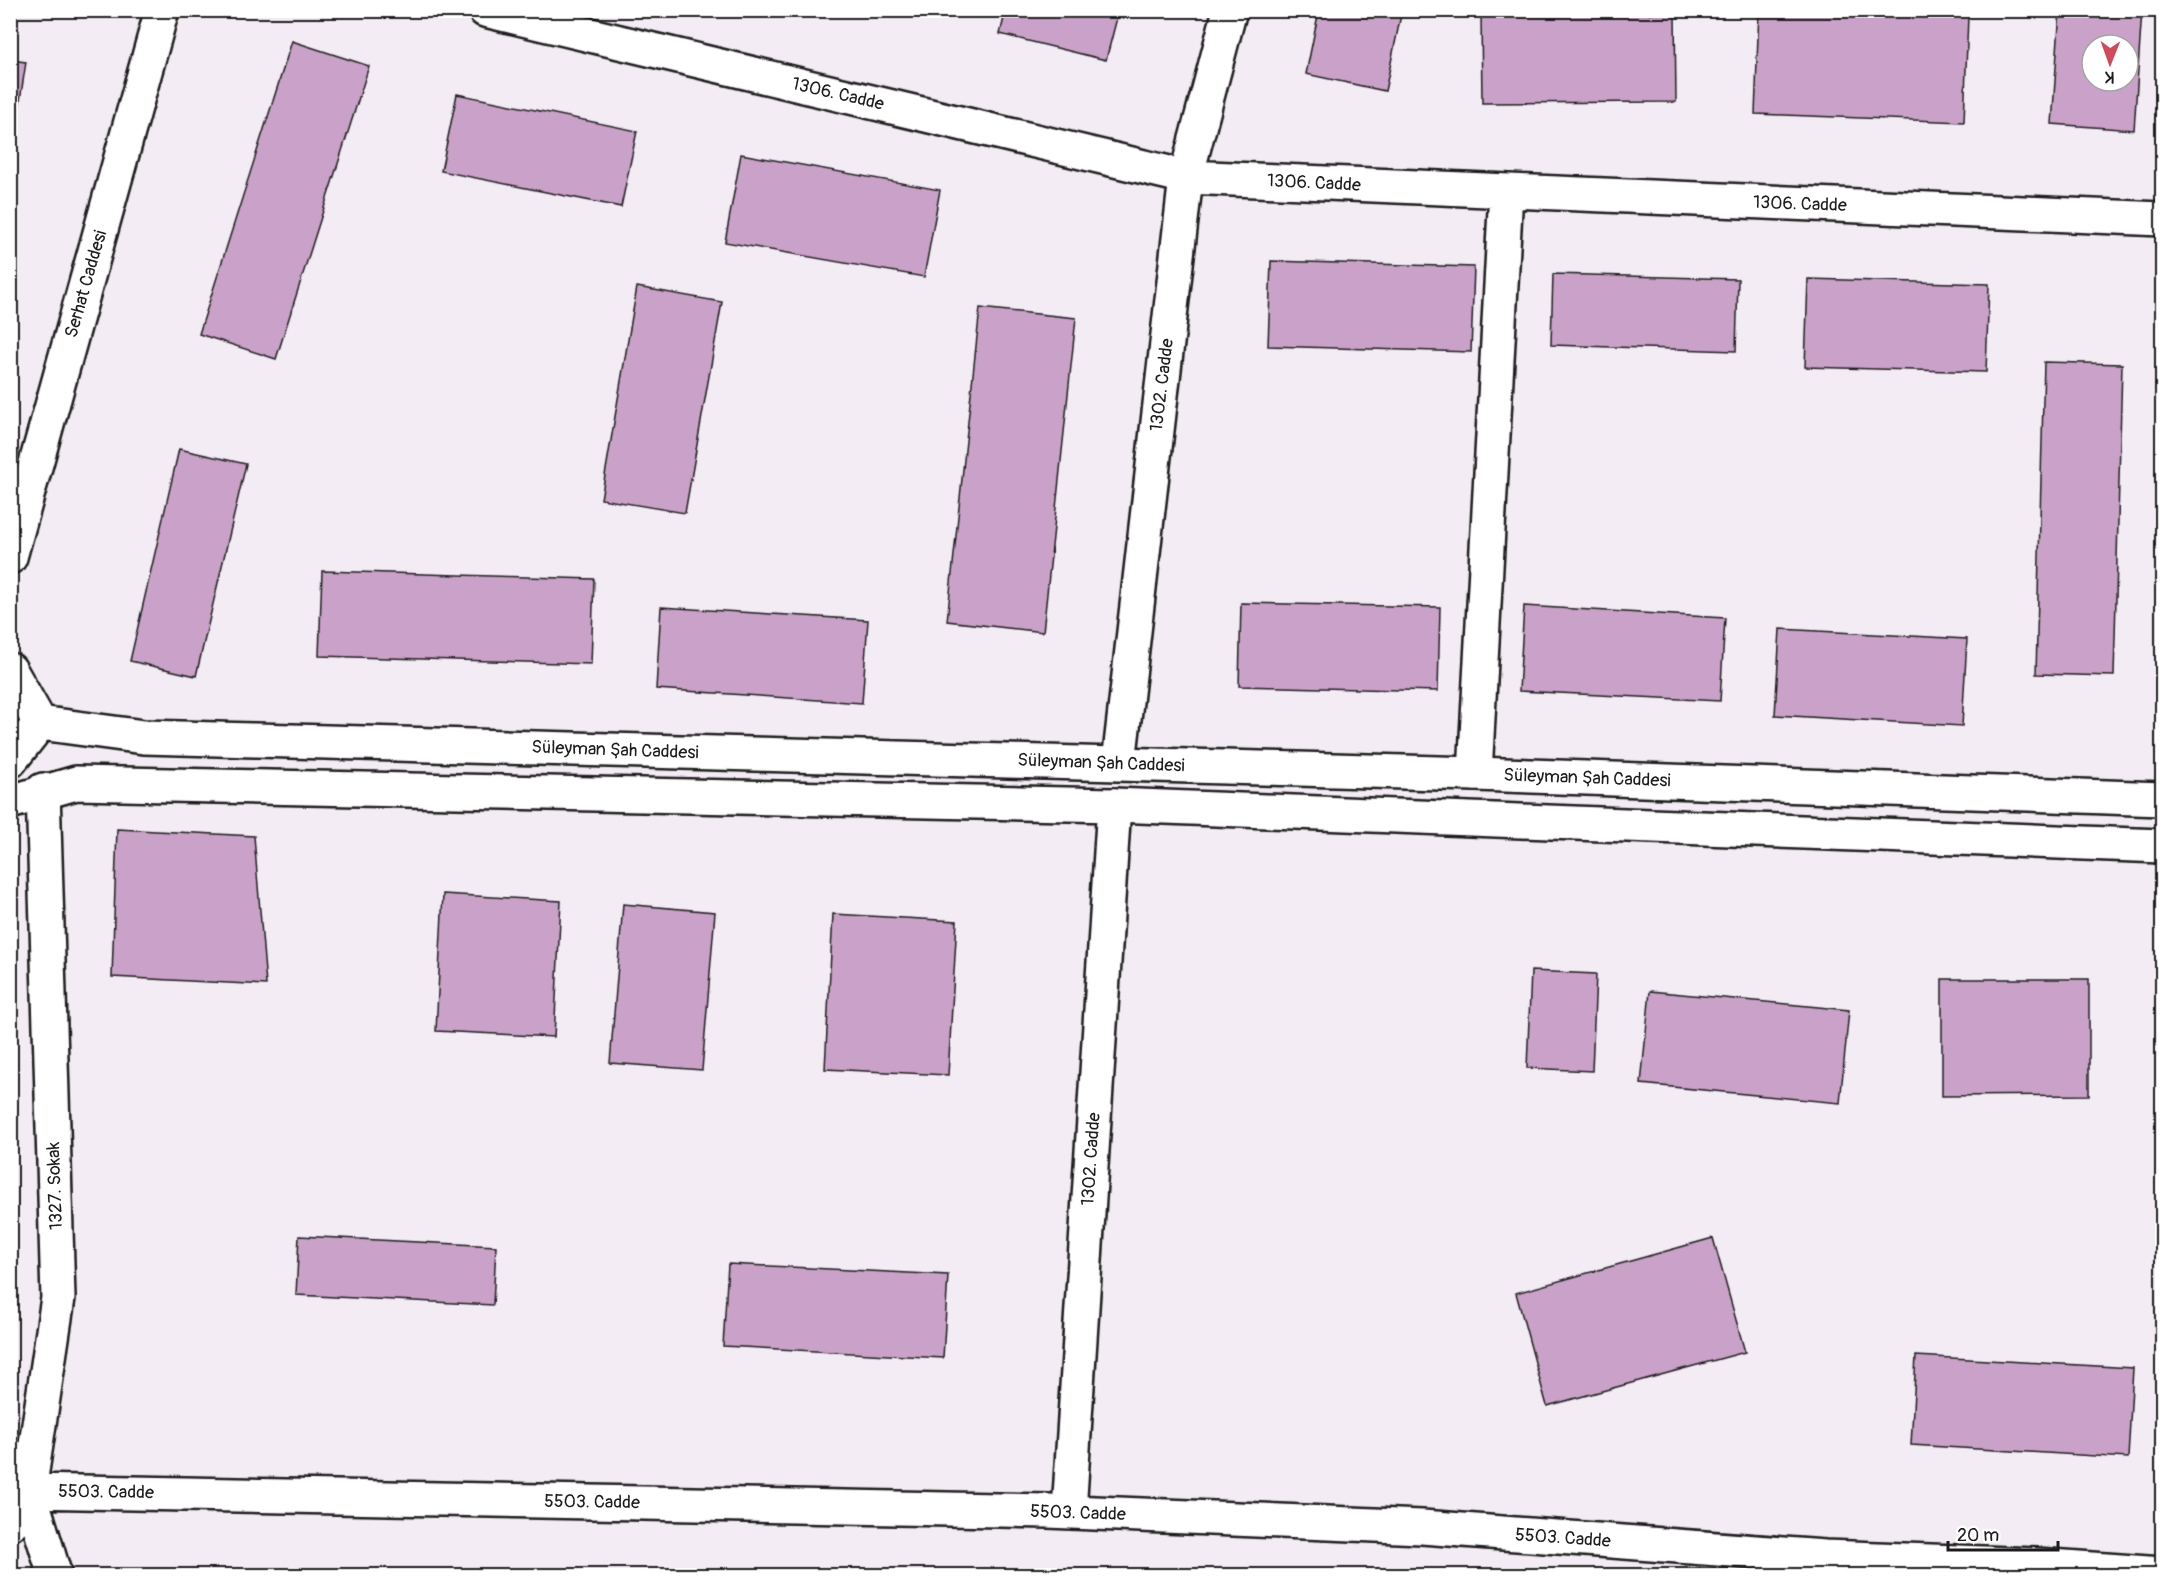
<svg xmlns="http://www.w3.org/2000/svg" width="2173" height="1586" viewBox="0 0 2173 1586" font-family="Pangolin,sans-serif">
<rect width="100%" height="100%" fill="#f4ecf4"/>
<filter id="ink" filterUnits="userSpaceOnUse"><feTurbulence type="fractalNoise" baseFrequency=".0167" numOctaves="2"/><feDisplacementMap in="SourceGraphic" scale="12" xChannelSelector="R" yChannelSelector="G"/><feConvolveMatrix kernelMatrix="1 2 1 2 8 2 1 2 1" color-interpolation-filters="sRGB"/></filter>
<g filter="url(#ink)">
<path fill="#caa2c9" stroke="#1c1c1c" stroke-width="1.5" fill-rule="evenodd" d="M 1006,10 L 1119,10 L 1106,60 L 1000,34 Z
M 1319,10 L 1402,10 L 1385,91 L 1306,74 Z
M 1759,10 L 1968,16 L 1964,122 L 1755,114 Z
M 2060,10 L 2142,10 L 2134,130 L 2052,124 ZM 2092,45 L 2128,45 L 2128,81 L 2092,81 Z
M 1675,13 L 1676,102 L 1482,103 L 1481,15 Z
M 292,41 L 369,66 L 276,359 L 199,334 Z
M 10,60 L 26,62 L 11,159 L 10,159 Z
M 457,94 L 637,131 L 621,207 L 441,171 Z
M 741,154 L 940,190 L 924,277 L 725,242 Z
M 1271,261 L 1474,267 L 1471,352 L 1268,346 Z
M 1553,274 L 1738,279 L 1736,351 L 1551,345 Z
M 1808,279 L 1989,284 L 1986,372 L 1805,367 Z
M 637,287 L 722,302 L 685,513 L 601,499 Z
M 980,308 L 1076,318 L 1043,632 L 947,621 Z
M 2044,362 L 2122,364 L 2114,676 L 2036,674 Z
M 179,449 L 246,464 L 196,676 L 130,661 Z
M 322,571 L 594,579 L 591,664 L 319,656 Z
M 1241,603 L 1440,607 L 1438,691 L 1239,686 Z
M 1524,606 L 1725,618 L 1720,701 L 1519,691 Z
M 661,607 L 868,620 L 862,703 L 656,689 Z
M 1780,629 L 1967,639 L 1962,726 L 1775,715 Z
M 117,829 L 254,836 L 266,985 L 112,977 Z
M 443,894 L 561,901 L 554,1037 L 436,1031 Z
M 623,904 L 715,912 L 702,1070 L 610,1063 Z
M 833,914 L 957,921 L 948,1075 L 825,1069 Z
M 1531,971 L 1596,974 L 1592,1071 L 1527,1068 Z
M 1942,979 L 2089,979 L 2089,1095 L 1942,1096 Z
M 1650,991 L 1849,1010 L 1840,1103 L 1641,1084 Z
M 299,1236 L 496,1246 L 493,1305 L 296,1295 Z
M 1713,1238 L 1745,1352 L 1547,1406 L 1516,1293 Z
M 728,1264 L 948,1275 L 943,1358 L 723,1346 Z
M 1916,1356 L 2133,1368 L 2128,1458 L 1911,1445 Z"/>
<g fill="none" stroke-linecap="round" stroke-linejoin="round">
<defs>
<path id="minor" d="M 485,10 L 1186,177 L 2162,219
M 1119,763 L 1186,177 L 1230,10
M 1475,774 L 1506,191
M 43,790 L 58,1298 L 29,1491 L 55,1576
M 29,1491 L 1048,1511 L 1422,1527 L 1825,1557 L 2037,1565 L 2162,1574
M 1069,1512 L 1114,805
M 10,1524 L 29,1491"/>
<path id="major" d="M 10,557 L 162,10
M 10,670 L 40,723
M 40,723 L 144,737 L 1475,774 L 2162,799
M 10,761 L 40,723
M 10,802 L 76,783 L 1114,805 L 2162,846"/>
</defs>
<use href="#minor" stroke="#1c1c1c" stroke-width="38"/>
<use href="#major" stroke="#1c1c1c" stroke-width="38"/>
<use href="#minor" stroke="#fff" stroke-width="33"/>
<use href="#major" stroke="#fff" stroke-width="33"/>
</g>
</g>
<g text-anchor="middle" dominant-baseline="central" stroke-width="5" stroke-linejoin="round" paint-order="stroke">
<g font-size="18" fill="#1c1c1c" stroke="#fff">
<text transform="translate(838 94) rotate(13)">1306. Cadde</text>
<text transform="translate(1314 183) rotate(3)">1306. Cadde</text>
<text transform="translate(1800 204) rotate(2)">1306. Cadde</text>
<text transform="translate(86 284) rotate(-74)">Serhat Caddesi</text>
<text transform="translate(1162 385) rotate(-83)">1302. Cadde</text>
<text transform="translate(615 750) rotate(2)">Süleyman Şah Caddesi</text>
<text transform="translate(1101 763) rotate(2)">Süleyman Şah Caddesi</text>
<text transform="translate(1587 778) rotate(2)">Süleyman Şah Caddesi</text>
<text transform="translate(1091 1159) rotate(-86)">1302. Cadde</text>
<text transform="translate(55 1186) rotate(-92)">1327. Sokak</text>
<text transform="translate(106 1492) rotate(1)">5503. Cadde</text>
<text transform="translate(592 1502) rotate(1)">5503. Cadde</text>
<text transform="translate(1078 1513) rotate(2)">5503. Cadde</text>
<text transform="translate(1563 1538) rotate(4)">5503. Cadde</text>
</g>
</g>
<rect width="2173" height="1586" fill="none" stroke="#fff" stroke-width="36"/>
<rect x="18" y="18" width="2137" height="1550" fill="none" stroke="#1c1c1c" stroke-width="2" filter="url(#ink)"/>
<g transform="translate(2110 63) rotate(181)"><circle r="28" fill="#ffffff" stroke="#a4a4a4" stroke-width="1.5"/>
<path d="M0-4.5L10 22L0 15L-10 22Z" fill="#d1495b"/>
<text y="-9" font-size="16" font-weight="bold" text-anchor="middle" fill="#1c1c1c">K</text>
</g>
<path d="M1948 1541v9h110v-9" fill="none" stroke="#1c1c1c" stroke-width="3"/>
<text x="1957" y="1541" font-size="18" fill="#1c1c1c" stroke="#ffffff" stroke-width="4.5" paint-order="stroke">20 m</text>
</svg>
